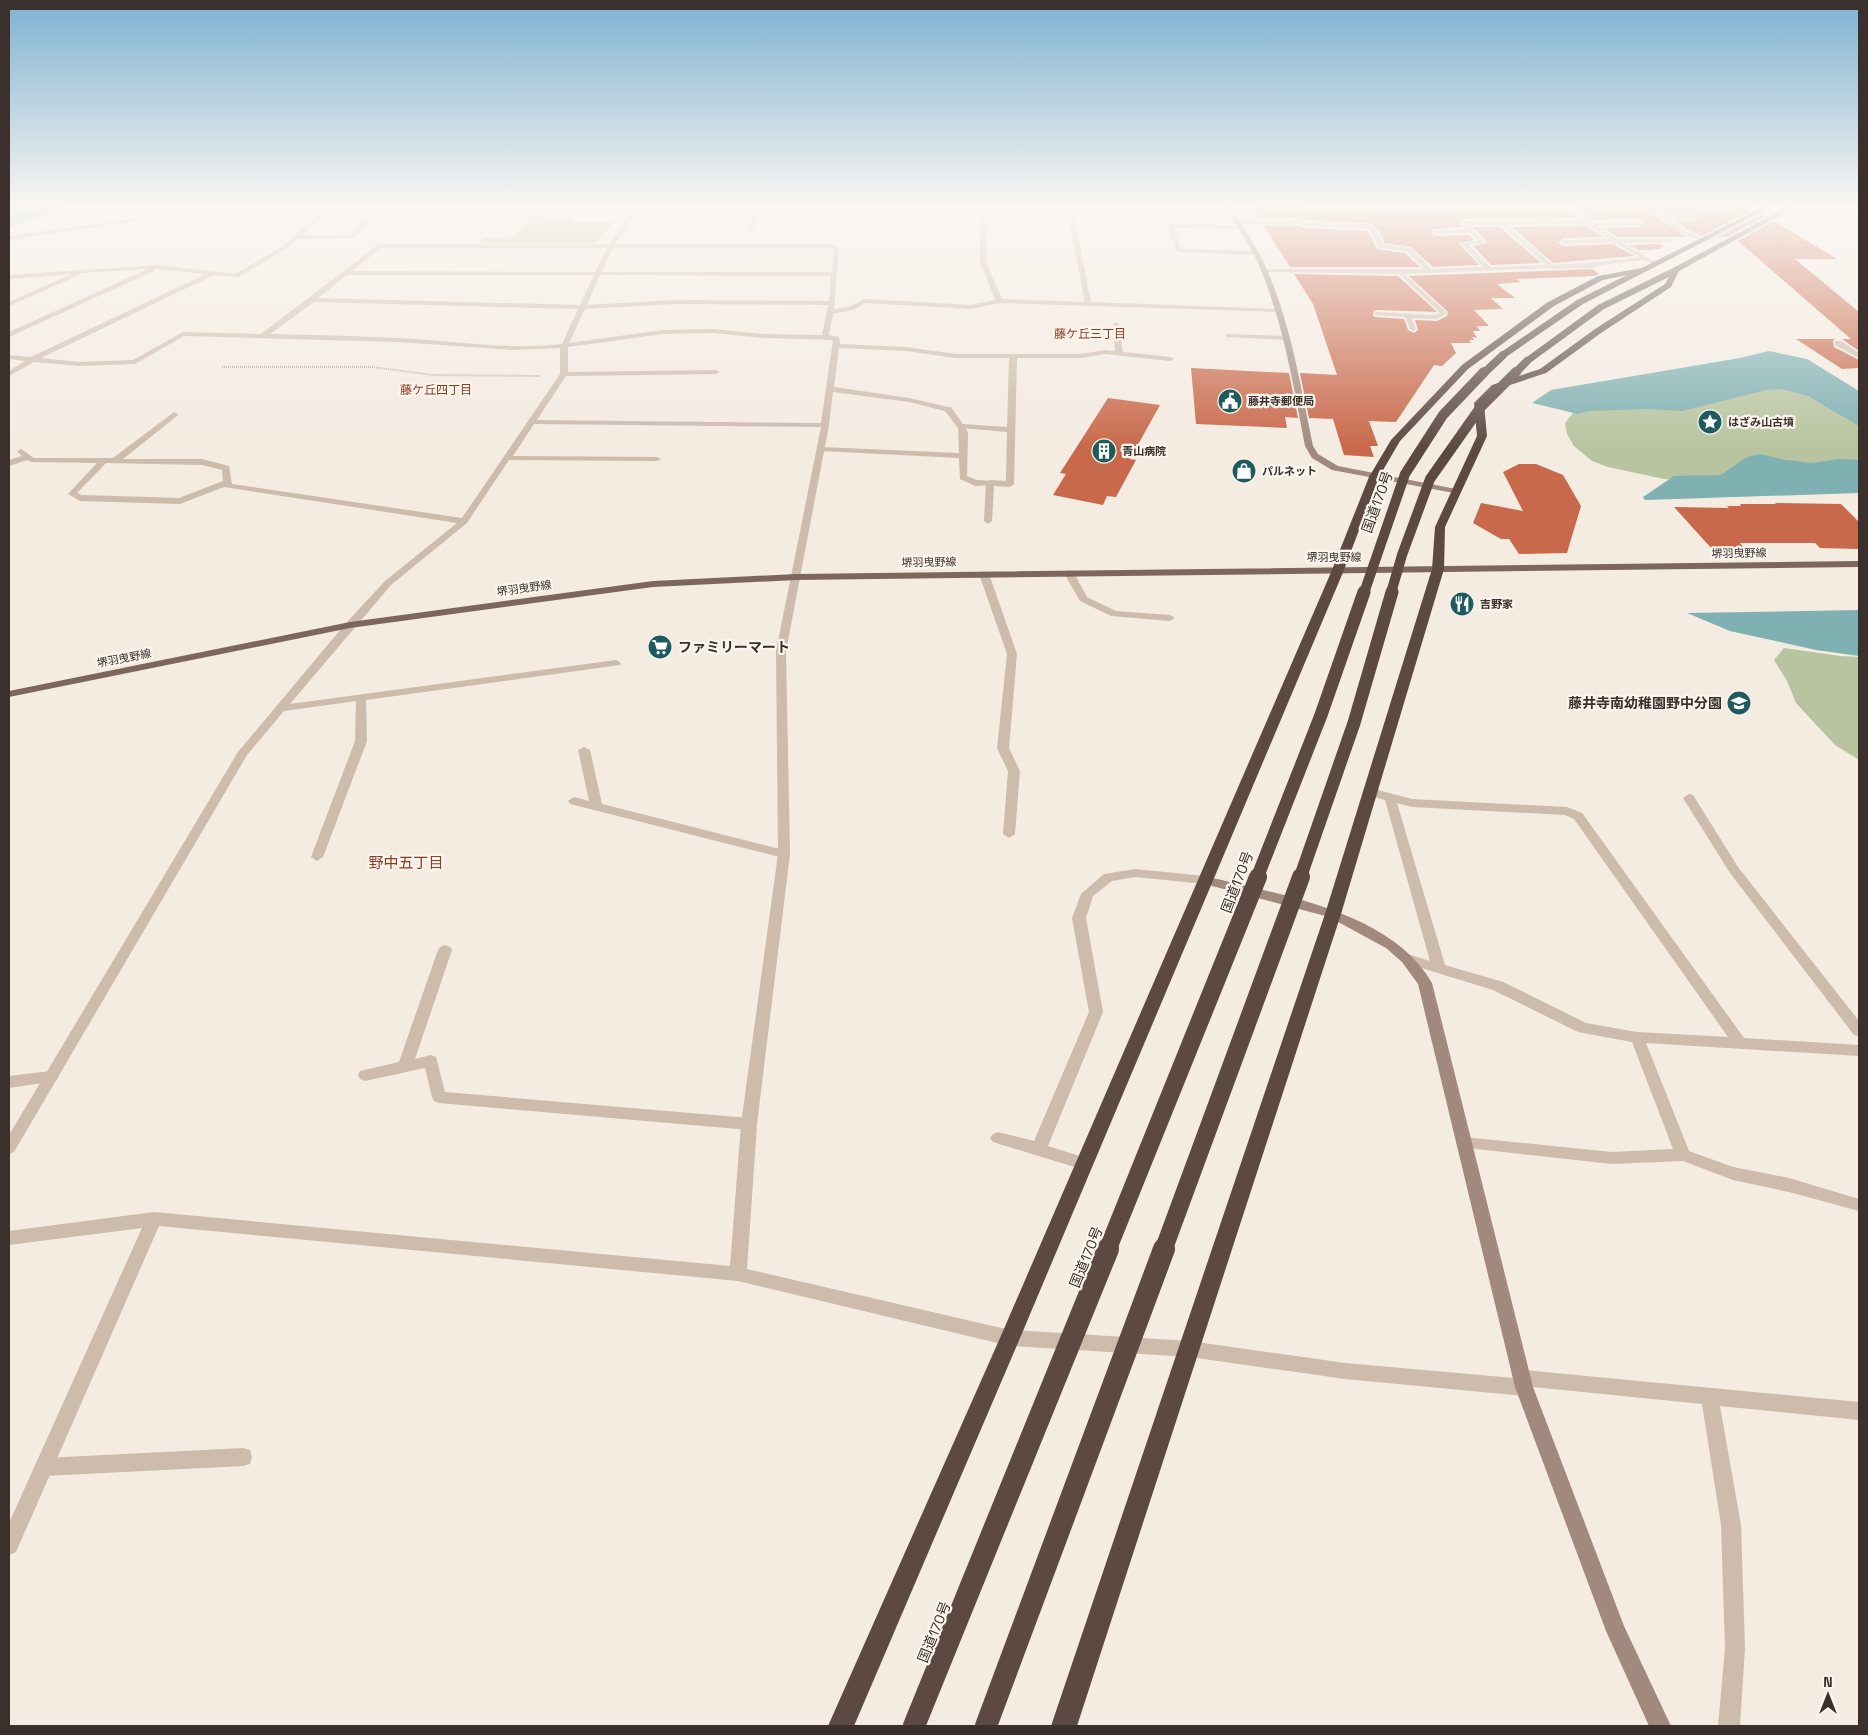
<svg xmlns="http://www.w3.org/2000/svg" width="1868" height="1735" viewBox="0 0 1868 1735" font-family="'Space Grotesk','Noto Sans JP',sans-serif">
<rect width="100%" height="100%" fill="#f4ebe1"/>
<path fill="#b8c4a0" d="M 531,216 L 573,217 L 573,222 L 614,222 L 596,243 L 479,243 L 483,238 L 514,237 Z
M 1782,385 L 1813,398 L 1859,425 L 1859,467 L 1698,481 L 1664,479 L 1608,467 L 1592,461 L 1574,446 L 1567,434 L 1565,423 L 1573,413 Z
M 1784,648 L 1840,656 L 1859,657 L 1859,760 L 1835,745 L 1796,703 L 1787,681 L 1774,660 Z"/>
<path fill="#7fb0b2" d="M 9,205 L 69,205 L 9,228 Z
M 1769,351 L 1807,359 L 1859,391 L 1859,426 L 1808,396 L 1781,389 L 1766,390 L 1682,411 L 1648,409 L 1590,411 L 1578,414 L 1532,403 L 1551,390 L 1740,358 Z
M 1760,454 L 1785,460 L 1813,463 L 1840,459 L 1859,460 L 1859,493 L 1645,500 L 1643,497 L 1674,476 L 1721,475 L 1747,457 Z
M 1859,610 L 1859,656 L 1816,650 L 1730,631 L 1687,613 Z"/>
<path fill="#c8694b" d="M 1251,205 L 1302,205 L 1300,209 L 1384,211 L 1564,209 L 1577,218 L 1464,219 L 1459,223 L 1463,227 L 1433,229 L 1431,232 L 1435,236 L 1469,235 L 1474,240 L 1459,243 L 1479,265 L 1433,267 L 1411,247 L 1384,243 L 1380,232 L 1371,223 L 1306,220 L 1300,218 L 1260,219 Z
M 1573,205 L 1747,205 L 1754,209 L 1702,236 L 1688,230 L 1674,220 L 1695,221 L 1699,218 L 1695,213 L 1665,213 L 1656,207 L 1653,214 L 1687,237 L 1618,237 L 1603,228 L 1639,227 L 1644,222 L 1639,219 L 1594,220 Z
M 1762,214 L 1766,216 L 1727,237 L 1717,237 Z
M 1774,221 L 1837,259 L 1795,259 L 1859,312 L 1859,351 L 1842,339 L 1835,339 L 1833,341 L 1834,347 L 1859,360 L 1859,368 L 1842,369 L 1796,339 L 1851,339 L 1738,241 Z
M 1264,226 L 1299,226 L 1305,228 L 1368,231 L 1377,249 L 1405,253 L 1420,267 L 1290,267 Z
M 1586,226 L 1603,237 L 1563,238 L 1558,243 L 1563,246 L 1613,244 L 1634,256 L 1553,263 L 1512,227 Z
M 1473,227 L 1500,227 L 1541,263 L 1491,265 L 1473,246 L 1488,243 Z
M 1660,244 L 1664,247 L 1659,247 L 1662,249 L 1653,249 L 1654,250 L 1639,250 L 1629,245 Z
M 1593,269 L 1599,274 L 1594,276 L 1516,279 L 1521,282 L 1497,284 L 1515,298 L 1491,298 L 1503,309 L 1474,310 L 1489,326 L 1477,326 L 1480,331 L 1473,331 L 1477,338 L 1472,337 L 1474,340 L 1469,340 L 1471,343 L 1451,343 L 1456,353 L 1442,366 L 1434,365 L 1396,422 L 1369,421 L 1378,446 L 1370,446 L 1374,457 L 1344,455 L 1333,419 L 1309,418 L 1300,373 L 1337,375 L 1313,304 L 1294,274 L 1398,276 L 1437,312 L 1377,310 L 1374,311 L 1373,315 L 1375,317 L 1404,319 L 1408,330 L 1414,333 L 1418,330 L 1415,320 L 1437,321 L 1447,316 L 1448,312 L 1409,276 Z
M 1191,368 L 1289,373 L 1298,418 L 1285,417 L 1287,428 L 1196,424 Z
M 1108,398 L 1160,405 L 1130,459 L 1136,460 L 1116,497 L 1107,496 L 1103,505 L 1053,495 L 1066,474 L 1060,473 Z
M 1519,464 L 1536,464 L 1563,475 L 1581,506 L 1567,553 L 1519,554 L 1509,539 L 1501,539 L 1473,523 L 1481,503 L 1523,511 L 1503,472 Z
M 1775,503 L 1841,504 L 1859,522 L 1859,549 L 1820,548 L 1815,543 L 1740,543 L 1744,548 L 1712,549 L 1674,507 L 1729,508 L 1727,506 L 1741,506 L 1740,504 L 1776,504 Z"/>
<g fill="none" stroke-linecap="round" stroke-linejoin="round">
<path stroke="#b9a596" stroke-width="2" stroke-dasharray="1 1" stroke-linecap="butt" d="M 58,211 L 75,205
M 222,367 L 372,367 L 433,375 L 540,376"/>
<path fill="#cdbbac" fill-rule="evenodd" d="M 1663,215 L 1694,215 L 1697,217 L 1694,219 L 1661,218 Z
M 1615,239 L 1617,242 L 1563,244 L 1560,242 L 1563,240 Z
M 1645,257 L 1648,259 L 1647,260 L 1608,264 L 1590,268 L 1552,269 L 1549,267 L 1552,265 C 1583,264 1614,260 1645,257 Z
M 1400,270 L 1446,312 L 1446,314 L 1436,319 L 1412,318 L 1416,329 L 1413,331 L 1410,329 L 1405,317 L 1375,315 L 1375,313 L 1377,312 L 1435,315 L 1440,313 L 1398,273 L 1397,272 Z
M 1116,322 L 1119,324 L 1123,353 L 1119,355 L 1115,353 L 1113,324 Z
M 1228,334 L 1286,336 L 1290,338 L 1286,340 L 1226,337 L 1226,335 Z
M 958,424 L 964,424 L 968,433 L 967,476 L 977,480 L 993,481 L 993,485 L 975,486 L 960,479 L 959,458 L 821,451 L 817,449 L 821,447 L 959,453 Z
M 584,747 L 590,750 L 602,804 L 784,850 L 790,854 L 784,858 L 570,804 L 568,801 L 574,797 L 589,801 L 578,750 Z
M 1135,869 L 1205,876 L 1211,880 L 1205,884 L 1135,877 L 1112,881 L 1093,896 L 1086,918 L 1103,1012 L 1048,1146 L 1089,1159 L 1092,1164 L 1089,1169 L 1084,1170 L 993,1142 L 990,1138 L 993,1134 L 998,1132 L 1034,1141 L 1089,1012 L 1072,918 L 1081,894 L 1104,874 Z
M 445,945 L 450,947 L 452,950 L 415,1059 L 431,1055 L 436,1057 L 445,1092 L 749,1118 L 754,1120 L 757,1124 L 754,1128 L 749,1130 L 439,1103 L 434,1101 L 432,1097 L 425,1068 L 365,1081 L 360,1079 L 358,1075 L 360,1071 L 399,1062 L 438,950 L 440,947 Z
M 51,1071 L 56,1073 L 58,1077 L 56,1081 L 9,1088 L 9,1076 Z
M 243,1448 L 250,1450 L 252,1457 L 250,1464 L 243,1466 L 45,1476 L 38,1474 L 36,1467 L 38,1460 L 45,1458 Z"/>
<path fill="#cdbbac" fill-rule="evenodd" d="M 232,205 L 245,205 L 9,240 L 9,236 Z
M 328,205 L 334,205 L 302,235 L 350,235 L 377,205 L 383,205 L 354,238 L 298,239 L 286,249 L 238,277 L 214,275 L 41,358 L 80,362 L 133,360 L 183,332 L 261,334 L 379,244 L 609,244 L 637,205 L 643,205 L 637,214 L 698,205 L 711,205 L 634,217 L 615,244 L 831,244 L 839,247 L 834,309 L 849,307 L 864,299 L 971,305 L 995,300 L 980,262 L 981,205 L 987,205 L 986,262 L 1002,299 L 1085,302 L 1066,205 L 1072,205 L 1091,302 L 1280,309 L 1280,311 L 1278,312 L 999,303 L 971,309 L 865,303 L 853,310 L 833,314 L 829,335 L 839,337 L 840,344 L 906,347 L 956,354 L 1081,354 L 1105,350 L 1170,357 L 1174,359 L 1170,361 L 1105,354 L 1081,358 L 1017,358 L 1014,484 L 1010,487 L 994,486 L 992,521 L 988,524 L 984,521 L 986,483 L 990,480 L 1006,481 L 1007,432 L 961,428 L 958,428 L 945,411 L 909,402 L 833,392 L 829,425 L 786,651 L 790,854 L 757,1124 L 747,1269 L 1010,1330 L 1190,1341 L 1345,1363 L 1514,1378 L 1517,1372 L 1523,1370 L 1859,1402 L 1859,1420 L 1720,1406 L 1741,1525 L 1745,1648 L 1740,1726 L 1718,1726 L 1725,1648 L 1721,1525 L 1702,1404 L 1533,1387 L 1530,1393 L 1524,1396 L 1345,1379 L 1190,1357 L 1010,1346 L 738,1281 L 159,1226 L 16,1552 L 9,1555 L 9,1523 L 142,1228 L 9,1245 L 9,1231 L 154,1212 L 730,1266 L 741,1124 L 778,854 L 776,651 L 821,427 L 534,424 L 513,456 L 657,457 L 661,459 L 657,461 L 509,460 L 467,523 L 391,585 L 290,704 L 616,660 L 621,663 L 620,665 L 366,700 L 367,741 L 323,857 L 317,861 L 311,857 L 355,741 L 356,701 L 284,711 L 247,755 L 14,1152 L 9,1154 L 9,1135 L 238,752 L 346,623 L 385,581 L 457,523 L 224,487 L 180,504 L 80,501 L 68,494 L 97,463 L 32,462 L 27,460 L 9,466 L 9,460 L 22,456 L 17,451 L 21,449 L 34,458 L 113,458 L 174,412 L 178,414 L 177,416 L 123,459 L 202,459 L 229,466 L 232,484 L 462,518 L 560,374 L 560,348 L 513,350 L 398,342 L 184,336 L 135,364 L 80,366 L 34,362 L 9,376 L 9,371 L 25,361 L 9,359 L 9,355 L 31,357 L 206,274 L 155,269 L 154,271 L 9,337 L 9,332 L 148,269 L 80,273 L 79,275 L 9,306 L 9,302 L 72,274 L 9,279 L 9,275 L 158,265 L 235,274 L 282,247 ZM 381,248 L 607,248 L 595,272 L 352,271 ZM 613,248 L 830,248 L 834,249 L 832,272 L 602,272 ZM 347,275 L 594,275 L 580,305 L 318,298 ZM 600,275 L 831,276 L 829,301 L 675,300 L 587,305 ZM 314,302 L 578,309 L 562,344 C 513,350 461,342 412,339 C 365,336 317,335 270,334 ZM 675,304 L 828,305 L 822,335 L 765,334 L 714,329 L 663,330 L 569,343 L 585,309 ZM 714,333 L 765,338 L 833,340 L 821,423 L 537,420 L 566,376 L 716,374 L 720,372 L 716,370 L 568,372 L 568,347 L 663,334 ZM 839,348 L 906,351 L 956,358 L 1009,358 L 1007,427 L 963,424 L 951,407 L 948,407 L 909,398 L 834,387 ZM 106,463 L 202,465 L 222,470 L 223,481 L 179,498 L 82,495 L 77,493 Z
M 758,205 L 764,205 L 753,229 L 748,230 Z
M 842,205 L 848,205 L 848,220 L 843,219 Z
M 1314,205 L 1570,205 L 1593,222 L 1639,221 L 1642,223 L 1639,225 L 1597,226 L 1617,239 L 1669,238 L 1672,240 L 1669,242 L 1622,243 L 1657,263 L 1657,265 L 1655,266 L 1613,242 L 1587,224 L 1507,225 L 1554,266 L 1554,268 L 1400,274 L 1263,272 L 1262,271 L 1265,269 L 1425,269 L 1406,251 L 1379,248 L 1369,229 L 1305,226 L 1299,224 L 1239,224 L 1237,221 L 1300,220 L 1306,222 L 1371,225 L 1379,233 L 1383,245 L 1410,248 L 1432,269 L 1483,267 L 1461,243 L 1478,241 L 1470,233 L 1435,234 L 1433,231 L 1467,229 L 1461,223 L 1464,221 L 1583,220 L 1565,207 L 1391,209 L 1317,207 ZM 1469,225 L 1501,225 L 1546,265 L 1490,267 L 1469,245 L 1486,243 Z
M 1656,209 L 1687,232 L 1707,240 L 1704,242 L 1683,234 L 1654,212 Z
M 1134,210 L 1232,211 L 1235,213 L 1232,215 L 1132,213 Z
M 1170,224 L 1244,226 L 1242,229 L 1174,228 L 1181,249 L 1257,251 L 1260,253 L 1257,255 L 1177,252 L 1167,226 Z
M 1835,341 L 1841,341 L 1859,353 L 1859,358 L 1835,345 Z
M 1069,570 L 1074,573 L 1087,597 L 1116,611 L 1170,615 L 1175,618 L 1170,621 L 1111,616 L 1080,601 L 1064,573 Z
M 984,571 L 989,574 L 1017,654 L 1009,748 L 1020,771 L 1015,834 L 1009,838 L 1003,834 L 1008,771 L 997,748 L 1007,654 L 979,574 Z
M 1370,788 L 1412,799 L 1567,807 L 1582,813 L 1744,1038 L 1859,1045 L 1859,1056 L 1646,1043 L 1689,1151 L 1733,1167 L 1789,1178 L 1859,1199 L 1859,1211 L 1789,1192 L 1733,1180 L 1683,1161 L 1612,1164 L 1459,1147 L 1456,1143 L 1459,1139 L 1464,1137 L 1612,1152 L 1673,1149 L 1632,1042 L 1578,1032 L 1493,990 L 1402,962 L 1400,959 L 1402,956 L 1407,954 L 1430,961 L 1385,800 L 1366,795 L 1364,792 L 1366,789 ZM 1397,803 L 1412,807 L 1565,815 L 1574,819 L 1728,1037 L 1637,1032 L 1586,1023 L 1503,982 L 1445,965 Z
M 1689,794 L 1693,795 L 1738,867 L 1859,1021 L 1859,1036 L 1854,1035 L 1730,873 L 1683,798 Z"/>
<path fill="#a18a7d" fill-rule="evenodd" d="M 1223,205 L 1229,205 C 1241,223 1253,241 1263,261 C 1290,319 1300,383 1313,446 L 1318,454 L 1338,466 L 1456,489 L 1459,490 L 1459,494 L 1332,470 L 1312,458 L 1305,446 C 1293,384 1283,319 1257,261 C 1248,241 1235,223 1223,205 Z
M 1205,876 C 1279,895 1391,911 1432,983 L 1533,1387 L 1624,1626 L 1671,1726 L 1649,1726 L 1606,1631 L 1515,1387 L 1418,984 L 1402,962 L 1386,948 L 1329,917 L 1201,883 L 1199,880 Z"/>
<path fill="#7d675c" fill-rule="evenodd" d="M 1859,561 L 1859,567 L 796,580 L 653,587 L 350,628 L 9,697 L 9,691 L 350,622 L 653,581 L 796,574 Z"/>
<path fill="#5c4a42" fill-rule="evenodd" d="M 1767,205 L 1775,205 L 1583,304 L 1506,357 L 1500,357 L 1500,353 L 1577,300 L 1627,275 L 1603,280 L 1554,306 L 1468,369 L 1400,441 L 1379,477 L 1344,570 L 1020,1338 L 854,1726 L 828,1726 L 1000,1338 L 1332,570 L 1369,477 L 1391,440 L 1462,365 L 1548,302 L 1598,276 L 1642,268 Z
M 1791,205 L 1799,205 L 1679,271 L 1671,287 L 1601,333 L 1546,373 L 1498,389 L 1484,404 L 1487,436 L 1445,527 L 1444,569 L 1341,914 L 1077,1726 L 1051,1726 L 1325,914 L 1432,569 L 1435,527 L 1477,436 L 1474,403 L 1492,385 L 1540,369 L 1595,329 L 1665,284 L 1669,277 L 1604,309 L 1530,363 L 1524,363 L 1524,359 L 1598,305 L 1673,268 Z"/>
<path stroke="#5c4a42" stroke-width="8" d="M 1483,374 L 1503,355
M 1514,374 L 1527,361"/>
<path stroke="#5c4a42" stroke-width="10" d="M 1364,593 L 1405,474 L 1443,415 L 1484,372
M 1391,593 L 1402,555 L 1430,479 L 1480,408 L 1516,372"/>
<path stroke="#5c4a42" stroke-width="13" d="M 1257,878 L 1321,715 L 1364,592
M 1300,878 L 1354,723 L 1392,592"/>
<path stroke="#5c4a42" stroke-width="18" d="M 1107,1251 L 1258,877
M 1163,1251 L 1301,877"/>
<path stroke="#5c4a42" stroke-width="22" d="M 914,1726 L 1108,1249
M 986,1726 L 1164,1249"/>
</g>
<linearGradient id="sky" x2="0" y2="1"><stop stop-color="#7eb2d2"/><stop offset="0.46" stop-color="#faf6f2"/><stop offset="1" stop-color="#faf6f2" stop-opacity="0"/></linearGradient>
<rect width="1868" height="448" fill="url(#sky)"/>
<defs>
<symbol id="civic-disc" viewBox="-11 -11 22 22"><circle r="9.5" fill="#1f5a5e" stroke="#fbf5ee"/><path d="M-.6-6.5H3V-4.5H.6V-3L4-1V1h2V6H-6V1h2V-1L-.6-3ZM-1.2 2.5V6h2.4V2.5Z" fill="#fff"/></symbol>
<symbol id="sight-disc" viewBox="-11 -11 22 22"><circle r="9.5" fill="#1f5a5e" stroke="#fbf5ee"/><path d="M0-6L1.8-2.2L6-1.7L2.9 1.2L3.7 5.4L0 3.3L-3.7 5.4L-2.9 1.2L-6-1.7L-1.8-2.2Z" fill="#fff"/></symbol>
<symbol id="building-disc" viewBox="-11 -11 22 22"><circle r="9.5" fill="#1f5a5e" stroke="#fbf5ee"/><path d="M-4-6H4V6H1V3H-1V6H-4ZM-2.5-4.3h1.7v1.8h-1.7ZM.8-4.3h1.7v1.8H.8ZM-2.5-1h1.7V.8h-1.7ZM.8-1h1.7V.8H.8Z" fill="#fff"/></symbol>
<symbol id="shop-disc" viewBox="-11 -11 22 22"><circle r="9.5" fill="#1f5a5e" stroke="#fbf5ee"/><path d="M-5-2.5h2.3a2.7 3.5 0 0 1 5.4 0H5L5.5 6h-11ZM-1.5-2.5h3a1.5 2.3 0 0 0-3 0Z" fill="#fff"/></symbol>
<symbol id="restaurant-disc" viewBox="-11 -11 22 22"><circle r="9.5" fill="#1f5a5e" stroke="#fbf5ee"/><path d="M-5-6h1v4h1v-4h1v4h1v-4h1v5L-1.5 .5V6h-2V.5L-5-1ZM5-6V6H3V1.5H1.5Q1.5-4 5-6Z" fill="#fff"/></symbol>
<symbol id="supermarket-disc" viewBox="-11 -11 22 22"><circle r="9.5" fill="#1f5a5e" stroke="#fbf5ee"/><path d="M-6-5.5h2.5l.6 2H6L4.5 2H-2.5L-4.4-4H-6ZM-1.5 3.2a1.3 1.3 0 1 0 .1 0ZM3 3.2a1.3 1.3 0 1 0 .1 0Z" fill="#fff"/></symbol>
<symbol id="school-disc" viewBox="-11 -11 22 22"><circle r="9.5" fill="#1f5a5e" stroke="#fbf5ee"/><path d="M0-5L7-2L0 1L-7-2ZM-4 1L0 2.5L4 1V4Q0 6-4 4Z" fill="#fff"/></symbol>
</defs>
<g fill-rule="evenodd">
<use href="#civic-disc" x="1216" y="387" width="28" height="28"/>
<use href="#sight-disc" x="1696" y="408" width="28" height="28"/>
<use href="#building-disc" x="1090" y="437" width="28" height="28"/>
<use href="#shop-disc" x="1230" y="457" width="28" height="28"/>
<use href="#restaurant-disc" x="1448" y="590" width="28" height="28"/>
<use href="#supermarket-disc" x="646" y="633" width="28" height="28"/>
<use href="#school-disc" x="1725" y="689" width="28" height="28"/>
</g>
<g text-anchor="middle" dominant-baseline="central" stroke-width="4.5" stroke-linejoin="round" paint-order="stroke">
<g font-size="11" font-weight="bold" fill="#3b302b" stroke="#fbf5ee" text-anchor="start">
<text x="1248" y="401">藤井寺郵便局</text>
<text x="1728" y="422">はざみ山古墳</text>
<text x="1122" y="451">青山病院</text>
<text x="1262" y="471">パルネット</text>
<text x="1480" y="604">吉野家</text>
</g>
<g font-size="11" fill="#3b302b" stroke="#fbf5ee">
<text transform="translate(1739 553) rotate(-1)">堺羽曳野線</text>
<text x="1334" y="557">堺羽曳野線</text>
<text transform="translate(929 562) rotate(-1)">堺羽曳野線</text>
<text transform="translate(524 588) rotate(-8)">堺羽曳野線</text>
<text transform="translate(124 658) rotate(-11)">堺羽曳野線</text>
</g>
<g font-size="12" fill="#8c3b22" stroke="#fbf5ee">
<text x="1090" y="334">藤ケ丘三丁目</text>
<text x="436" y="390">藤ケ丘四丁目</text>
</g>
<g font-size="14" fill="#3b302b" stroke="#fbf5ee">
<text transform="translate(1377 502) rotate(-70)">国道170号</text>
<text transform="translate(1237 882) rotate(-69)">国道170号</text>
<text transform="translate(1086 1257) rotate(-68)">国道170号</text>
<text transform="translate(934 1632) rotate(-68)">国道170号</text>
</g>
<g font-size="14" font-weight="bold" fill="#3b302b" stroke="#fbf5ee" text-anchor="start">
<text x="678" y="647">ファミリーマート</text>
<text x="1722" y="703" text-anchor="end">藤井寺南幼稚園野中分園</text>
</g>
<g font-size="15" fill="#8c3b22" stroke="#fbf5ee">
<text x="406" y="862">野中五丁目</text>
</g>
</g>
<rect width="1868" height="1735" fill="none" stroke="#3b302b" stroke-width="20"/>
<g transform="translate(1828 1695)" stroke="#fbf5ee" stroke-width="4" paint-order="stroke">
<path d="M0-4L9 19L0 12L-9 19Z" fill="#3b302b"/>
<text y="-8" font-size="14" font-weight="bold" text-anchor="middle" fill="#3b302b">N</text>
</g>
</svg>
